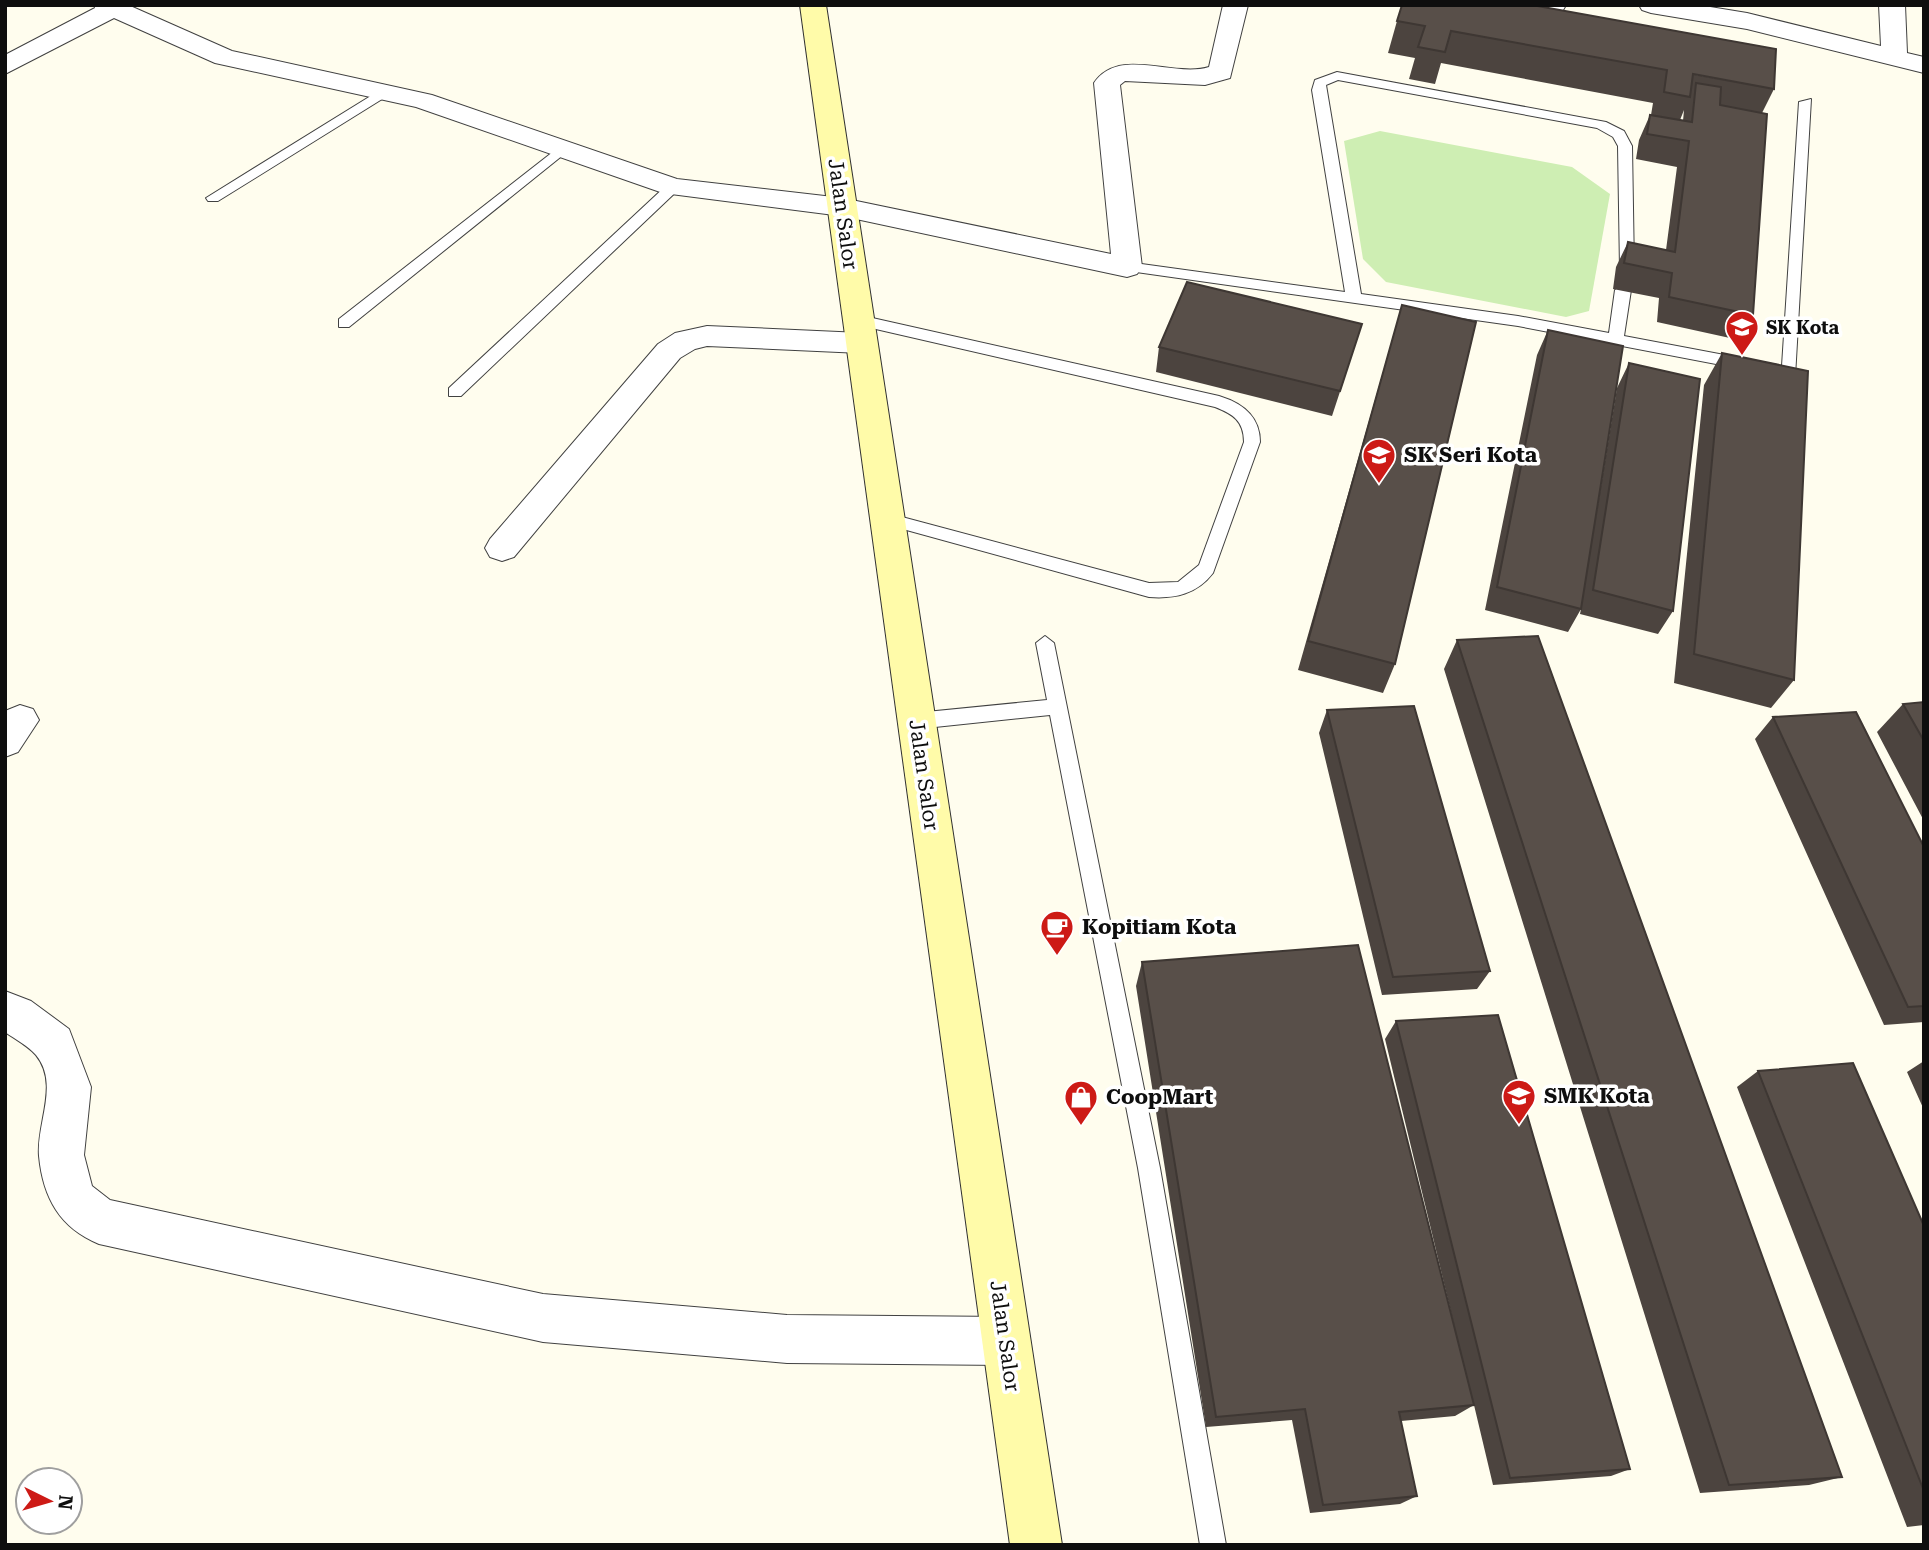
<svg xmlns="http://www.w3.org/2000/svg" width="1929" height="1550" viewBox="0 0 1929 1550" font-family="'Roboto Serif',serif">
<rect width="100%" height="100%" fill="#fffdee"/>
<path fill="#ceeeb3" d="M 1380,131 L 1572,167 L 1610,194 L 1589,311 L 1566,317 L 1386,282 L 1363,259 L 1344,141 Z"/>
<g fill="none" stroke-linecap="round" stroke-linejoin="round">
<defs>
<path id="service" d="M 1337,72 L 1606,122 L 1624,131 L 1632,146 L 1634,269 L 1627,274 L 1620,269 L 1618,146 L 1613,137 L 1597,128 L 1338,80 L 1326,85 L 1361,294 L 1518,316 L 1609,333 L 1615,290 L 1623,285 L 1631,290 L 1624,336 L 1782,366 L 1799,102 L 1811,99 L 1795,377 L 1789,378 L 1518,326 L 1122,270 L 1122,264 L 1127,262 L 1345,292 L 1312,90 L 1315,80 Z
M 382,89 L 387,90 L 387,96 L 218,201 L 208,201 L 206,198 Z
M 563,144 L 570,148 L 568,151 L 349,327 L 339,327 L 339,319 Z
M 673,183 L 680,187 L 678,190 L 461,396 L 449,396 L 449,388 L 668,184 Z
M 859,315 L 1219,396 C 1242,403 1260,416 1260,442 L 1213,573 C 1197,594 1175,599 1149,597 L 881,523 L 878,519 L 881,515 L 887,513 L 1149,583 L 1178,582 L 1199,565 L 1244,442 C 1244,421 1233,414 1215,407 L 854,324 L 854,316 Z
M 1045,636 L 1054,643 L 1160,1168 L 1226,1545 L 1200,1545 L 1138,1168 L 1050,715 L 916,729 L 909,726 L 907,721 L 909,716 L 916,713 L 1047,700 L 1036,643 Z"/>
<path id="minor" d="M 94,5 L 128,5 L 232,51 L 432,95 L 677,179 L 842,198 L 1111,254 L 1094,83 C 1119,46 1173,78 1209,67 L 1223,5 L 1248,5 L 1230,78 L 1205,85 L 1125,81 L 1120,85 L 1142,267 L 1137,274 L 1127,277 L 842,216 L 663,193 L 416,107 L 215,63 L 114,18 L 5,74 L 5,55 L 95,8 Z
M 1437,5 L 1485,5 L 1531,15 L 1541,5 L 1566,5 L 1556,22 L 1533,31 L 1440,10 Z
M 1639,5 L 1698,5 L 1747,13 L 1881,46 L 1879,5 L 1905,5 L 1907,53 L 1924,57 L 1924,73 L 1747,29 L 1651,13 L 1642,10 Z
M 707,326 L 861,333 L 872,336 L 876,343 L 872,350 L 861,353 L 707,346 L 695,349 L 680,358 L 514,557 L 502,561 L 490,557 L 485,548 L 490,539 L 658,344 L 675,333 Z
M 20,705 L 33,709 L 39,720 L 18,752 L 5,757 L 5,711 Z
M 5,991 L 31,1001 L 69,1029 L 91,1087 L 84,1155 L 92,1186 L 110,1200 L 543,1294 L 787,1315 L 1005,1317 L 1022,1324 L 1029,1341 L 1022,1358 L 1005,1365 L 787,1363 L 543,1342 L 99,1244 C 60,1228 43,1198 39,1156 C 36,1124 60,1084 36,1055 C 28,1046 15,1039 5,1032 Z"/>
<path id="secondary" d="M 800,5 L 826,5 L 1062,1545 L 1010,1545 Z"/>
</defs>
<use href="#service" stroke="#414141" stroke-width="2"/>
<use href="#minor" stroke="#414141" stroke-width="2"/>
<use href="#secondary" stroke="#303030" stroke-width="2"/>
<use href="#service" fill="#fff" fill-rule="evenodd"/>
<use href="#minor" fill="#fff" fill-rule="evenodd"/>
<use href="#secondary" fill="#fffba9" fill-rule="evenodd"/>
</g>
<path fill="#4c443f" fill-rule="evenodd" d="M 1397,21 L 1774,89 L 1762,113 L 1753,315 L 1739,340 L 1657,322 L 1659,298 L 1613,289 L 1616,267 L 1628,242 L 1666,250 L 1677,167 L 1636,159 L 1639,140 L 1650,115 L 1651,115 L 1653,103 L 1441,63 L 1435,84 L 1409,79 L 1415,58 L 1388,53 ZM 1684,110 L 1683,121 L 1680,120 Z
M 1402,305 L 1395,664 L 1383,693 L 1298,670 Z
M 1548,330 L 1583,596 L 1617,388 L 1629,363 L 1673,611 L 1658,634 L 1580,614 L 1581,609 L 1568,632 L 1485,610 L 1537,355 Z
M 1159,347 L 1354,349 L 1332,416 L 1156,372 Z
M 1722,353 L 1794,680 L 1771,708 L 1674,683 L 1704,385 Z
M 1457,640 L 1842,1477 L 1809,1485 L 1700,1493 L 1444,669 Z
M 1924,702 L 1924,821 L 1877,732 L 1903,704 Z
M 1327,710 L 1490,971 L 1477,989 L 1382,995 L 1319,733 Z
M 1773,717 L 1924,847 L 1924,1022 L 1884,1025 L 1755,739 Z
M 1142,962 L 1472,1399 L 1385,1039 L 1396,1021 L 1630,1469 L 1611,1476 L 1493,1485 L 1474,1405 L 1455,1416 L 1401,1421 L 1417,1496 L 1400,1504 L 1310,1513 L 1292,1420 L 1206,1427 L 1136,986 Z
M 1924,1061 L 1924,1110 L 1907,1072 Z
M 1758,1071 L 1924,1226 L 1924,1525 L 1907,1527 L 1737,1087 Z"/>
<path fill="#584f49" stroke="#3e3733" stroke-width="2" d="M 1402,5 L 1532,5 L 1776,49 L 1774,89 L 1693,74 L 1690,97 L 1664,92 L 1667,70 L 1451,31 L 1445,52 L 1418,47 L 1425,26 L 1397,21 Z
M 1696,83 L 1721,87 L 1720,105 L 1767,114 L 1753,315 L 1669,297 L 1672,273 L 1624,263 L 1628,242 L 1675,252 L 1689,141 L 1647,134 L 1650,115 L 1692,122 Z
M 1187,282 L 1362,324 L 1340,391 L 1159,347 Z
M 1402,305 L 1476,322 L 1395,664 L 1308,641 Z
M 1548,330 L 1623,346 L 1581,609 L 1497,587 Z
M 1722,353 L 1808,371 L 1794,680 L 1694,654 Z
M 1629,363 L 1700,379 L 1673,611 L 1593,590 Z
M 1538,636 L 1842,1477 L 1729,1485 L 1457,640 Z
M 1924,702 L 1924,741 L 1903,704 Z
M 1414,706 L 1490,971 L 1393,977 L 1327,710 Z
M 1856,712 L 1924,847 L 1924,1006 L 1908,1007 L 1773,717 Z
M 1358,945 L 1474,1405 L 1399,1412 L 1417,1496 L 1323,1505 L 1305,1409 L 1216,1417 L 1142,962 Z
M 1498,1015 L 1630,1469 L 1510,1478 L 1396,1021 Z
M 1853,1063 L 1924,1226 L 1924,1491 L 1758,1071 Z"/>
<defs>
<symbol id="school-pin" viewBox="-11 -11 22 30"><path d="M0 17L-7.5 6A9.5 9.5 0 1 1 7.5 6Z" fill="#cd1a16" stroke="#fff"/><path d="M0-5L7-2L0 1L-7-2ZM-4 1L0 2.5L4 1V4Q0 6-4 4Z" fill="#fff"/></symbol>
<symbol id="cafe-pin" viewBox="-11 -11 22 30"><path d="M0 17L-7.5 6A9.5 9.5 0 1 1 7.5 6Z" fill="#cd1a16" stroke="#fff"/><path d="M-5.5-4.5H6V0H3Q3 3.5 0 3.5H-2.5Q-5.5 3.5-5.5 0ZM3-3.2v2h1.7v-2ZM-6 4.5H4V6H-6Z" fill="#fff"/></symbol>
<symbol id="shop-pin" viewBox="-11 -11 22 30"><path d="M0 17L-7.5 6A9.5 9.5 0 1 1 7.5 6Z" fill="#cd1a16" stroke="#fff"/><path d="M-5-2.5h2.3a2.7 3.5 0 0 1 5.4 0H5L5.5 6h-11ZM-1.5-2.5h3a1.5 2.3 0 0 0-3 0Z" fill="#fff"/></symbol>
</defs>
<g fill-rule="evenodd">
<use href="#school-pin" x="1723" y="308" width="38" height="52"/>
<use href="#school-pin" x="1360" y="436" width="38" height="52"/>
<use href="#cafe-pin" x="1038" y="908" width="38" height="52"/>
<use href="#school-pin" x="1500" y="1077" width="38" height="52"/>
<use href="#shop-pin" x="1062" y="1078" width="38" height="52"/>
</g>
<g text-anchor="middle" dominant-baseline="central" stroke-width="7" stroke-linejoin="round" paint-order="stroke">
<g font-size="18" font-weight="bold" fill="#0e0e0e" stroke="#fff" text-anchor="start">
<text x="1766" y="327">SK Kota</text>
</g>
<g font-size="21" fill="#0e0e0e" stroke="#fff">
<text transform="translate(843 214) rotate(82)">Jalan Salor</text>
<text transform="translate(924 775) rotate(82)">Jalan Salor</text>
<text transform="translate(1005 1336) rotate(82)">Jalan Salor</text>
</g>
<g font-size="21" font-weight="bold" fill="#0e0e0e" stroke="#fff" text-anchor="start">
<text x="1404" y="455">SK Seri Kota</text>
<text x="1082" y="927">Kopitiam Kota</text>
<text x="1544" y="1096">SMK Kota</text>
<text x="1106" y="1097">CoopMart</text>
</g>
</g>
<rect width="1929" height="1550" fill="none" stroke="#0e0e0e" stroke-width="14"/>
<g transform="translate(49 1501) rotate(95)"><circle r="33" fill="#ffffff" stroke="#9f9f9f" stroke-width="2"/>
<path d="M0-5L12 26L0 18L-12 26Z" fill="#cd1a16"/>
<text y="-10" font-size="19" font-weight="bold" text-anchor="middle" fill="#0e0e0e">N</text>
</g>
</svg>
